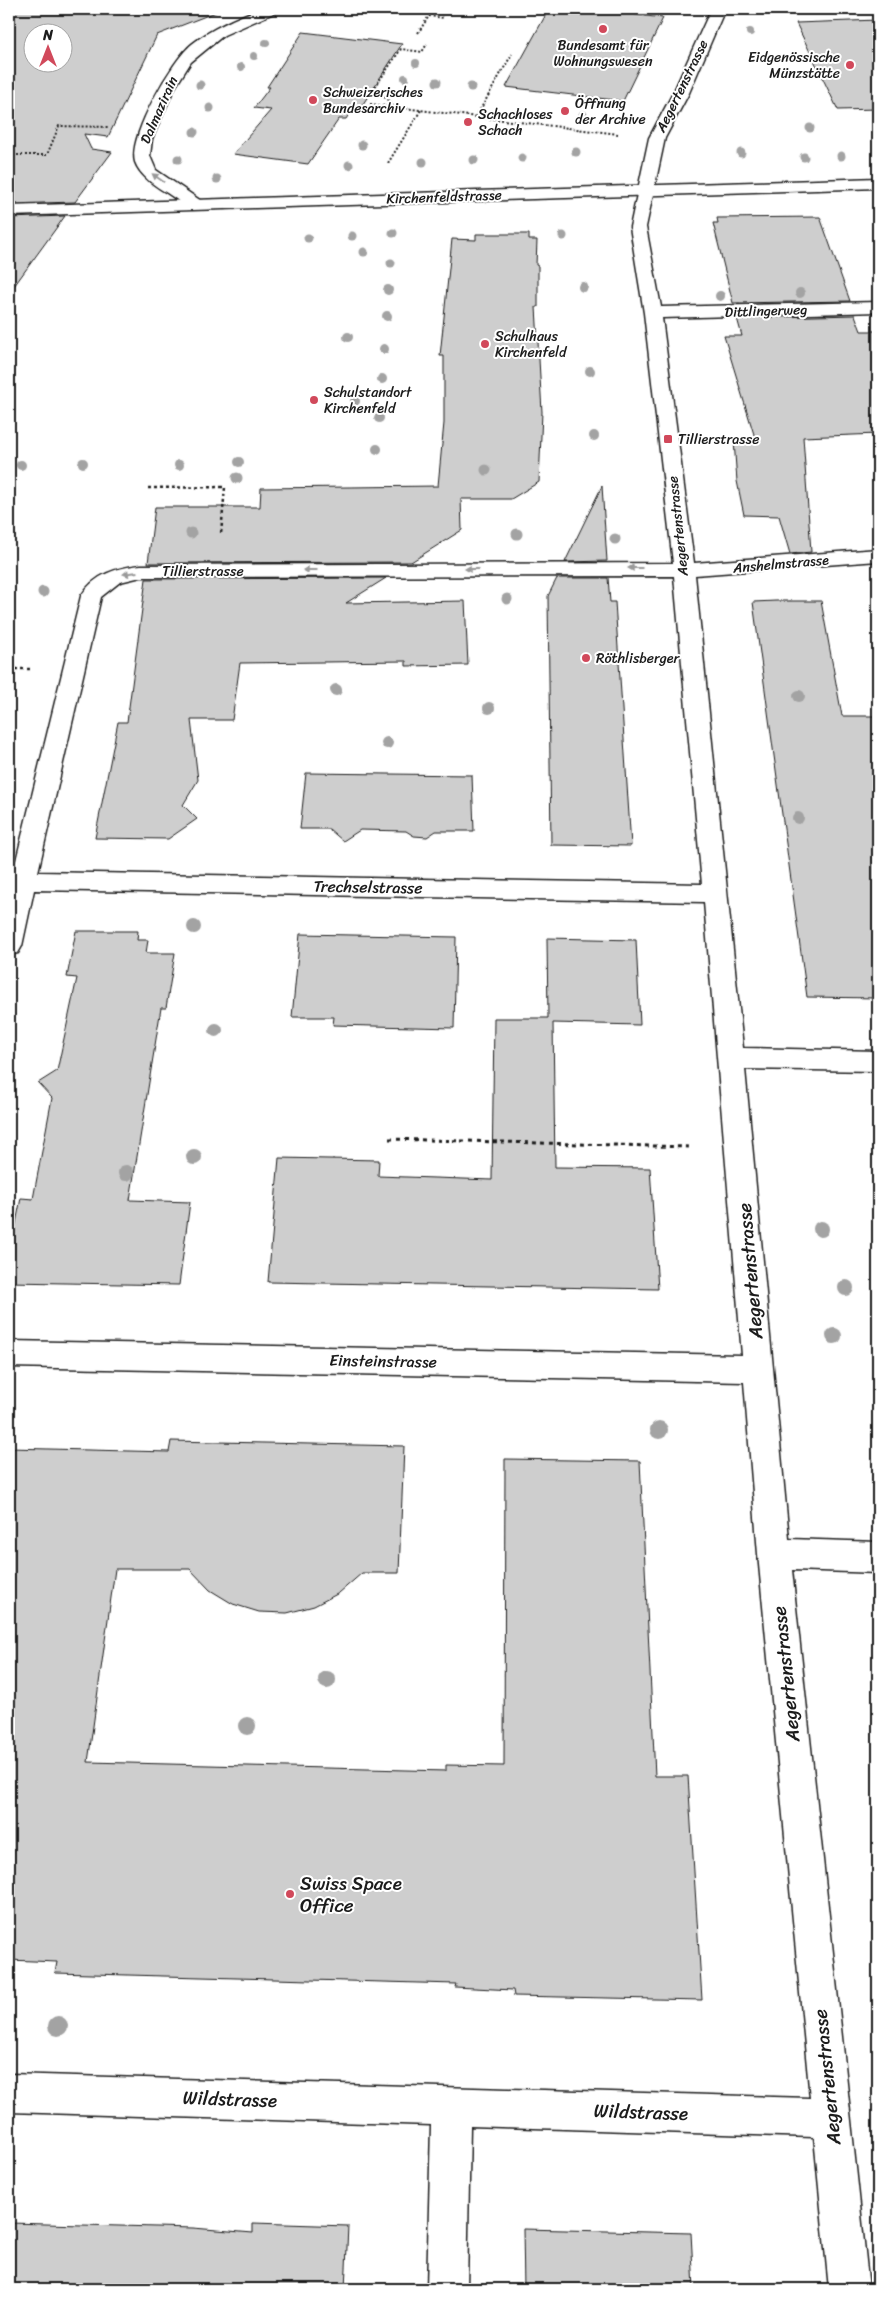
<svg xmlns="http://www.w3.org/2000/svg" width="887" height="2298" viewBox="0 0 887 2298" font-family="Sriracha,sans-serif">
<rect width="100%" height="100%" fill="#fff"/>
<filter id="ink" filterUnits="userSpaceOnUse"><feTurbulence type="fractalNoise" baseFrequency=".02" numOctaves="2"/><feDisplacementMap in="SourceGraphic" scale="10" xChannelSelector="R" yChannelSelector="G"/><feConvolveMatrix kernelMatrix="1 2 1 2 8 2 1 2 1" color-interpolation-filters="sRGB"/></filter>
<g filter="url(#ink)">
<path fill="#cecece" stroke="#1c1c1c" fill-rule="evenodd" d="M 9,9 L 216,9 L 216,12 L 157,35 L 108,137 L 84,134 L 91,149 L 112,152 L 75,202 L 9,204 ZM 32,32 L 62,32 L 62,62 L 32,62 Z
M 549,9 L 587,9 L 663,18 L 623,101 L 506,87 Z
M 878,20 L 878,109 L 838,110 L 796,23 Z
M 303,32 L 402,44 L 361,107 L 354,107 L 346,119 L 339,119 L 308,164 L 233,154 L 271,110 L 254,108 L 270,87 L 267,87 Z
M 65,216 L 9,293 L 9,218 Z
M 820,217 L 850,301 L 733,303 L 713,223 L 718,223 L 717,218 Z
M 476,234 L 529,234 L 529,240 L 537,240 L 536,265 L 538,266 L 538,307 L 536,307 L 542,412 L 539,482 L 511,499 L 461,499 L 462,530 L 411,562 L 148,563 L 155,507 L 260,507 L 261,488 L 438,486 L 444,423 L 444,356 L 440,356 L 452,239 L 476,240 Z
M 855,315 L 861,331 L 878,331 L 878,434 L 803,437 L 811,552 L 790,554 L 779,516 L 744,515 L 737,481 L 734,441 L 756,441 L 724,336 L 742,336 L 737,318 Z
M 602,486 L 607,561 L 565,562 Z
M 386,578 L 346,603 L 465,601 L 468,665 L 406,666 L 406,661 L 240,663 L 232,720 L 191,720 L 198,780 L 183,805 L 197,819 L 168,839 L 95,838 L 118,722 L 127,722 L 146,579 Z
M 557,578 L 608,578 L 610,602 L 615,602 L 631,846 L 551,845 L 548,596 Z
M 776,601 L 821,601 L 842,716 L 878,716 L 878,998 L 807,997 L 753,602 Z
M 306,773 L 472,775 L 474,831 L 436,831 L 427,837 L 414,836 L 406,831 L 360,830 L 343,841 L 329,829 L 300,829 Z
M 76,931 L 138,931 L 137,940 L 148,940 L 146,953 L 175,953 L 166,1008 L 161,1008 L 130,1200 L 190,1202 L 179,1285 L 9,1282 L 9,1258 L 21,1198 L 33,1199 L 52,1098 L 38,1083 L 57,1071 L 77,978 L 67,977 Z
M 300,934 L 456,937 L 454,1028 L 333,1025 L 334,1017 L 292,1017 Z
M 547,938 L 636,940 L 640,1025 L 553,1023 L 555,1167 L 650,1168 L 658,1289 L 268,1282 L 279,1158 L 379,1160 L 378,1176 L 492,1180 L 494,1018 L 548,1018 Z
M 171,1441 L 404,1446 L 399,1573 L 362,1573 L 339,1593 L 314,1606 L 287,1613 L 259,1612 L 233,1604 L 210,1590 L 190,1569 L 115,1569 L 88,1762 L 446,1771 L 446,1765 L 504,1766 L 505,1459 L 640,1461 L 655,1776 L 688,1776 L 702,2000 L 514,1996 L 513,1990 L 455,1987 L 456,1984 L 55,1973 L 57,1962 L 9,1960 L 9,1448 L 169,1452 Z
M 9,2223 L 193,2228 L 253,2233 L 253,2223 L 348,2226 L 345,2289 L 9,2289 Z
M 523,2229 L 691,2233 L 694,2289 L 524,2289 Z"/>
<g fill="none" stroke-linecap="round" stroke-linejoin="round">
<defs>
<path id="minor" d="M 259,9 L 278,9 L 276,12 L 224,35 L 191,62 L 174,89 L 152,139 L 150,156 L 156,170 L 207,205 L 205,208 C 192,212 178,200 167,193 C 155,186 140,176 135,162 C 128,137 172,60 192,44 C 212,28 236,18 259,9 Z
M 711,9 L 725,9 L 689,93 L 665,138 L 646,227 L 661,307 L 878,302 L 878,312 L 662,318 L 694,563 L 878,549 L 878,561 L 695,575 L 743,1048 L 878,1051 L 878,1071 L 745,1069 L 789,1539 L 878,1542 L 878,1573 L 792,1570 L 869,2289 L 829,2289 L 814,2137 L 470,2126 L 467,2289 L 427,2289 L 431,2125 L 9,2112 L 9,2074 L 810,2098 L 758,1554 L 744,1382 L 9,1367 L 9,1341 L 742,1355 L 704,902 L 34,890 L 22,946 L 18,953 L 9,955 L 11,881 L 81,596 C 95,574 116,568 141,565 L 673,563 L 644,313 L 630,227 L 649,138 L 673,93 ZM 674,576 L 702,884 L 38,872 L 101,597 L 120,582 L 141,577 Z"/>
<path id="major" d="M 878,178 L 878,188 L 9,216 L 9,206 Z"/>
</defs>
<use href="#minor" stroke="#1c1c1c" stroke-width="3"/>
<use href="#major" stroke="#1c1c1c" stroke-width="3"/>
<path stroke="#1c1c1c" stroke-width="2" stroke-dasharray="2 2" stroke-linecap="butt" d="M 418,33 L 429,16 L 444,18
M 370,104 L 618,134
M 394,107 L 375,87 L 401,49 L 422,52 L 427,44
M 476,117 L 512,54
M 9,155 L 47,155 L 59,126 L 109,127
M 388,163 L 421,110"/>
<path stroke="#1c1c1c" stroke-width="2.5" stroke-dasharray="3 3" stroke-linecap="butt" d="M 148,488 L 225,487 L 221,534
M 9,669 L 32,669"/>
<path stroke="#1c1c1c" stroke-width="3" stroke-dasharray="4 4" stroke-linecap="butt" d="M 389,1139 L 691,1147"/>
<use href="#minor" fill="#fff" fill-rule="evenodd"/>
<use href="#major" fill="#fff" fill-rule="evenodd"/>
</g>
<g fill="#a3a3a3">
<circle cx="750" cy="32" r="4"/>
<circle cx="266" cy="43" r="4"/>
<circle cx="254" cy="56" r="4"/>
<circle cx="416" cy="63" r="4"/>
<circle cx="241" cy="67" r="4"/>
<circle cx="405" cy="78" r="4"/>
<circle cx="437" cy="82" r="4.5"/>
<circle cx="200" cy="85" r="4.5"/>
<circle cx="471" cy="87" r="4.5"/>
<circle cx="210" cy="108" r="4.5"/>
<circle cx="583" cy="115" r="4.5"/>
<circle cx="810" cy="128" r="4.5"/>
<circle cx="194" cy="132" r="4.5"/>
<circle cx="362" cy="145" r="4.5"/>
<circle cx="576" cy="152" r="4.5"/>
<circle cx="741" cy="153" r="4.5"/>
<circle cx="841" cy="156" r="4.5"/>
<circle cx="804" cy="157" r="4.5"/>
<circle cx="522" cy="158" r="4.5"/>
<circle cx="178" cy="159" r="4.5"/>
<circle cx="474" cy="160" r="4.5"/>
<circle cx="423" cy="162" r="4.5"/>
<circle cx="349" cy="165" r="4.5"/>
<circle cx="217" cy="179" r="4.5"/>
<circle cx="393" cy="233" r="4.5"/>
<circle cx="352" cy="236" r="4.5"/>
<circle cx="563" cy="236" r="4.5"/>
<circle cx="308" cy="238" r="4.5"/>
<circle cx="364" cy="252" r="4.5"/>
<circle cx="391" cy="263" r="4.5"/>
<circle cx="583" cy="287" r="5"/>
<circle cx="388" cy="290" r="5"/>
<circle cx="800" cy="293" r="5"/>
<circle cx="720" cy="296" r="5"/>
<circle cx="387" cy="316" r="5"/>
<circle cx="348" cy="337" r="5"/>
<circle cx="384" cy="349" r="5"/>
<circle cx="590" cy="371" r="5"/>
<circle cx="382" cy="379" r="5"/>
<circle cx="355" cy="401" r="5"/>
<circle cx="379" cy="418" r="5"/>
<circle cx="594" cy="436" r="5"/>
<circle cx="377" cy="449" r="5"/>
<circle cx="239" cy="462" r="5"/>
<circle cx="83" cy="463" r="5"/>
<circle cx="21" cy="465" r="5"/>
<circle cx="179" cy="465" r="5"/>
<circle cx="486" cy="470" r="5.5"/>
<circle cx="237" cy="478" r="5.5"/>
<circle cx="191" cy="533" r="5.5"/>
<circle cx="517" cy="534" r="5.5"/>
<circle cx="615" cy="539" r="5.5"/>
<circle cx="43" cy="592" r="5.5"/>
<circle cx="507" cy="599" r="5.5"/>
<circle cx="336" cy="690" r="6"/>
<circle cx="799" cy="696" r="6"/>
<circle cx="489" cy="708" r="6"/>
<circle cx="387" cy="743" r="6"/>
<circle cx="798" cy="818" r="6"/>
<circle cx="194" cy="927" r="7"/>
<circle cx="216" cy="1030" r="7"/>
<circle cx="194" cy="1157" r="8"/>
<circle cx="126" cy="1173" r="8"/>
<circle cx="821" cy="1229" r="8"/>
<circle cx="846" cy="1288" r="8"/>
<circle cx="834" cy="1336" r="8"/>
<circle cx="659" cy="1430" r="9"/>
<circle cx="327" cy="1680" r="9"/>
<circle cx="247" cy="1726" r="9"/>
<circle cx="58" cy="2026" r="10"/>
</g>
<defs><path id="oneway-solid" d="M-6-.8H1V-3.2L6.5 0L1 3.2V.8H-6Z" transform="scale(1.25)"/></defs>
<g fill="#999">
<use href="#oneway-solid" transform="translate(158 178) rotate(-145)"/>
<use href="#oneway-solid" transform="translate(635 568) rotate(180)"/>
<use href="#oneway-solid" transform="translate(472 569) rotate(180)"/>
<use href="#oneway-solid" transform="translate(310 570) rotate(180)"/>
<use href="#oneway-solid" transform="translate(130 573) rotate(172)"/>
</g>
</g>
<g fill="#d1495b" stroke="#fff" stroke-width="2">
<circle cx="603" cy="29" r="5"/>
<circle cx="850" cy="65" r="5"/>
<circle cx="313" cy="100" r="5"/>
<circle cx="565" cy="111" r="5"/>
<circle cx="468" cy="122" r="5"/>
<circle cx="485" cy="344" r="5"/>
<circle cx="314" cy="400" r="5"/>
<rect x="663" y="434" width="10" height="10" rx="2.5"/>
<circle cx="586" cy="658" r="5"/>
<circle cx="290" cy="1894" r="5"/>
</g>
<g text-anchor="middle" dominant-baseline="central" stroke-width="4" stroke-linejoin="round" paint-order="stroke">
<g font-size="14" fill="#1c1c1c" stroke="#fff" text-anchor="start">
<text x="603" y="45" text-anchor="middle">Bundesamt für<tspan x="603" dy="16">Wohnungswesen</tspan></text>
<text x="840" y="57" text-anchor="end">Eidgenössische<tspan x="840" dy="16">Münzstätte</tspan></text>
<text x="323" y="92">Schweizerisches<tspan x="323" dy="16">Bundesarchiv</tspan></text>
<text x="575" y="103">Öffnung<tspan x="575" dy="16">der Archive</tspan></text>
<text x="478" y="114">Schachloses<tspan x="478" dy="16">Schach</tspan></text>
<text x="495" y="336">Schulhaus<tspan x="495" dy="16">Kirchenfeld</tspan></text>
<text x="324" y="392">Schulstandort<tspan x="324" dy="16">Kirchenfeld</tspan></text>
<text x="678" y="439">Tillierstrasse</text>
<text x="596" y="658">Röthlisberger</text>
</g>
<g font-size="14" fill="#1c1c1c" stroke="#fff">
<text transform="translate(682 86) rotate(-64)">Aegertenstrasse</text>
<text transform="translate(159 110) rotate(-66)">Dalmazirain</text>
<text transform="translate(444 197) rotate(-2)">Kirchenfeldstrasse</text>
<text transform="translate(766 311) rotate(-2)">Dittlingerweg</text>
<text transform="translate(678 526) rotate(-96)">Aegertenstrasse</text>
<text transform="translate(781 564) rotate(-5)">Anshelmstrasse</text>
<text x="203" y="571">Tillierstrasse</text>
</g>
<g font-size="16" fill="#1c1c1c" stroke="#fff">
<text transform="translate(368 887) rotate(1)">Trechselstrasse</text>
<text transform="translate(383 1361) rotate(1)">Einsteinstrasse</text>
</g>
<g font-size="19" fill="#1c1c1c" stroke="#fff">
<text transform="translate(750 1271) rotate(-95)">Aegertenstrasse</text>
<text transform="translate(786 1674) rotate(-96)">Aegertenstrasse</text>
<text transform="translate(827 2077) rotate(-96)">Aegertenstrasse</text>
<text transform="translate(230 2099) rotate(2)">Wildstrasse</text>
<text transform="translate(641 2112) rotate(2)">Wildstrasse</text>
</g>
<g font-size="19" fill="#1c1c1c" stroke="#fff" text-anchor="start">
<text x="300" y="1883">Swiss Space<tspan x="300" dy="22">Office</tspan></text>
</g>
</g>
<rect width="887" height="2298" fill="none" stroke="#fff" stroke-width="30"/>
<rect x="15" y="15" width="857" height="2268" fill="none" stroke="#1c1c1c" stroke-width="2" filter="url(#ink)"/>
<g transform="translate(48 48)"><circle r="24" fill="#ffffff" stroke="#a4a4a4"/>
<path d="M0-4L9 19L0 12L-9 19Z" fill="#d1495b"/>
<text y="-8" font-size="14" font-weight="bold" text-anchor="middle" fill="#1c1c1c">N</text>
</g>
</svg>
